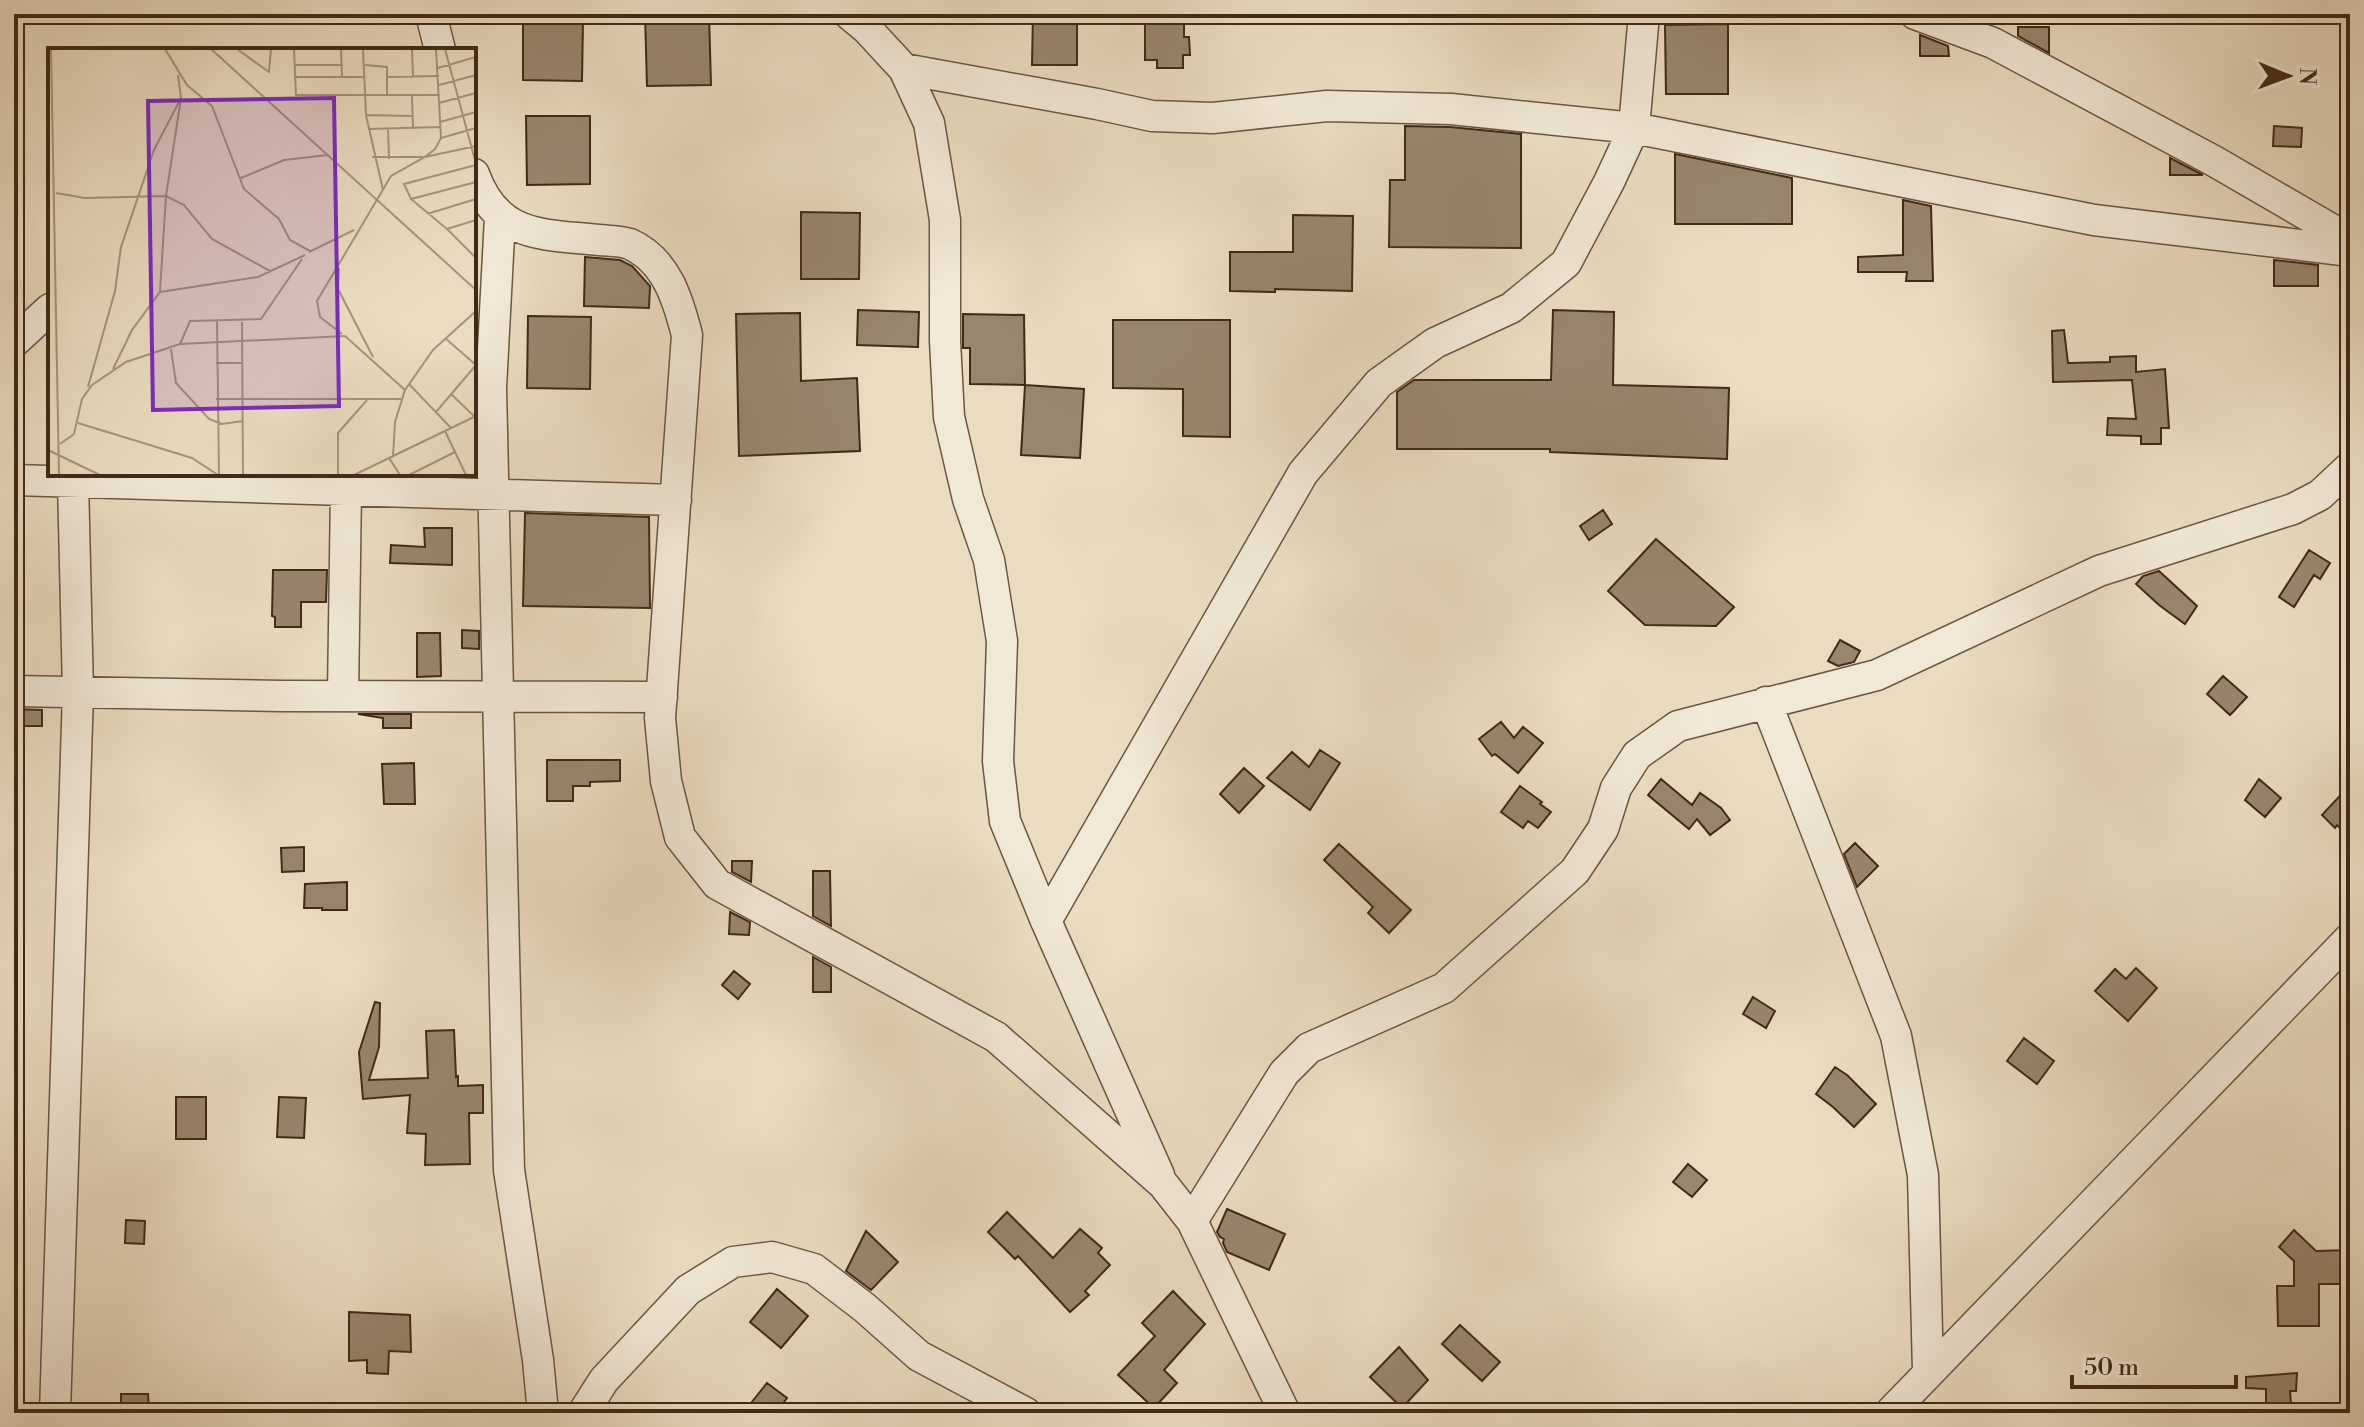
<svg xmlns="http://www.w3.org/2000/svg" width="2364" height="1427" viewBox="0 0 2364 1427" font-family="'Libre Bodoni',serif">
<rect width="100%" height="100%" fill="#ebdcc1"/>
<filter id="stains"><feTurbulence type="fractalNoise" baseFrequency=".0025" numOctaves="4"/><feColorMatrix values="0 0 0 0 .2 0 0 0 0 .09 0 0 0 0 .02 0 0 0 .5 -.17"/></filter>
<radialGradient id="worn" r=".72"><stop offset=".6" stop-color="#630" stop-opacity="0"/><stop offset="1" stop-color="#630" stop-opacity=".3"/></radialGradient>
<path fill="#99866f" stroke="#412917" stroke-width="2" d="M 645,14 L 709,14 L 711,85 L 647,86 Z
M 1033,14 L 1077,14 L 1077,65 L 1032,65 Z
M 523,19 L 583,20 L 582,81 L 523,80 Z
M 1145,23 L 1184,23 L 1184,37 L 1189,37 L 1190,55 L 1183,55 L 1183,68 L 1157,68 L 1157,60 L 1145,60 Z
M 1728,24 L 1728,94 L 1666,94 L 1665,25 Z
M 2018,27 L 2049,27 L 2049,53 L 2018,36 Z
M 1920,35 L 1948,46 L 1949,56 L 1920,56 Z
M 526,116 L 590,116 L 590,184 L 527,185 Z
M 1405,126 L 1450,127 L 1521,134 L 1521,248 L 1389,247 L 1390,180 L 1405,180 Z
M 2274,126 L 2302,128 L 2301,147 L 2273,146 Z
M 1675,154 L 1792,178 L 1792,224 L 1675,224 Z
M 2170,158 L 2203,175 L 2170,175 Z
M 1903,200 L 1931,206 L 1933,281 L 1906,281 L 1907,272 L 1858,272 L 1858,257 L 1903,255 Z
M 801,212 L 860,213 L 859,279 L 801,279 Z
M 1293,215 L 1353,216 L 1352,291 L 1275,289 L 1275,292 L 1230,291 L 1230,252 L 1293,252 Z
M 585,257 L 620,260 L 632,266 L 650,286 L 649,308 L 584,306 Z
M 2274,260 L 2318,265 L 2318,286 L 2274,286 Z
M 858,310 L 919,312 L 918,347 L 857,345 Z
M 1553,310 L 1614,312 L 1613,385 L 1729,388 L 1727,459 L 1550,452 L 1550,449 L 1397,449 L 1397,392 L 1414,380 L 1551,380 Z
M 800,313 L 801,381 L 857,378 L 860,451 L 739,456 L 736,314 Z
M 963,314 L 1024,315 L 1025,385 L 970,384 L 970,348 L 963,348 Z
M 528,316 L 591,317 L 590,389 L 527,388 Z
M 1113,320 L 1230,320 L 1230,437 L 1183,436 L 1183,389 L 1113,388 Z
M 2064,330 L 2068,363 L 2110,362 L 2110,357 L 2136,356 L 2136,372 L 2165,369 L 2169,428 L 2161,428 L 2161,444 L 2141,444 L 2141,436 L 2107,435 L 2108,418 L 2136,419 L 2132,380 L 2053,382 L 2052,331 Z
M 1025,385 L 1084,389 L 1080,458 L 1021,455 Z
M 1603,510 L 1612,524 L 1589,540 L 1580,526 Z
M 525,513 L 649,517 L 650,608 L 523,606 Z
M 424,528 L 452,528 L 452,565 L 390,563 L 391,545 L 425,547 Z
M 1656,539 L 1734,607 L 1716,626 L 1645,625 L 1608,591 Z
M 2309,550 L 2330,563 L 2320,579 L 2314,575 L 2294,607 L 2279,597 Z
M 273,570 L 327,570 L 326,602 L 301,602 L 301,627 L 275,627 L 275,617 L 272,616 Z
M 2159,571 L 2197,606 L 2185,624 L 2159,605 L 2136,584 L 2143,576 Z
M 462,630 L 479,631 L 479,649 L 462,648 Z
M 417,633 L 440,633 L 441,676 L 417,677 Z
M 1840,640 L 1860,651 L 1854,662 L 1838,666 L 1828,661 Z
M 2223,676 L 2247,697 L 2230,715 L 2207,694 Z
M 14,709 L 42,710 L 42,726 L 14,726 Z
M 358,714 L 411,714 L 411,728 L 383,728 L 383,718 Z
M 1501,722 L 1514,738 L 1523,727 L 1543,743 L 1518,773 L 1495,754 L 1492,756 L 1479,739 Z
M 1320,750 L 1340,763 L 1310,810 L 1267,778 L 1292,752 L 1309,767 Z
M 547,760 L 620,760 L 620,781 L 590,782 L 590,786 L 573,786 L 573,801 L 547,801 Z
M 414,763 L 415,804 L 384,804 L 382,764 Z
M 1244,768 L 1264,786 L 1239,813 L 1220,794 Z
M 1661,779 L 1692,805 L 1700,793 L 1721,808 L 1730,820 L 1710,835 L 1697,819 L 1689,829 L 1648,795 Z
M 2259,779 L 2281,798 L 2265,817 L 2245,800 Z
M 2350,785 L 2350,838 L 2337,825 L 2335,828 L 2322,815 Z
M 1520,786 L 1542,802 L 1540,804 L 1551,812 L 1538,828 L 1528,821 L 1523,828 L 1501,812 Z
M 1855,843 L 1878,866 L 1857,887 L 1844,854 Z
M 1339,844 L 1411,910 L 1389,933 L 1368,913 L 1373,907 L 1324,860 Z
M 304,847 L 304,871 L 282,872 L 281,848 Z
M 732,861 L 752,861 L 751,882 L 732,872 Z
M 813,871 L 830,871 L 831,926 L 813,916 Z
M 347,882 L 347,910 L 322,910 L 322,908 L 304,908 L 305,884 Z
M 730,912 L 750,922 L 749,935 L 729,934 Z
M 813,957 L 831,967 L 831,992 L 813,992 Z
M 2136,968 L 2157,988 L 2128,1021 L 2095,991 L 2115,969 L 2126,979 Z
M 734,971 L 750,984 L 738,999 L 722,985 Z
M 1753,997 L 1775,1011 L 1766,1028 L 1743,1014 Z
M 375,1002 L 380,1003 L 379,1047 L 369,1080 L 428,1078 L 426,1031 L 454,1030 L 456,1077 L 458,1076 L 458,1086 L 483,1085 L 483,1113 L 469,1113 L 470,1164 L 425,1165 L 426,1134 L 407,1133 L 410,1095 L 363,1099 L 359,1052 Z
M 2024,1038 L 2054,1061 L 2037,1084 L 2007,1061 Z
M 1835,1067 L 1847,1075 L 1876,1104 L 1854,1127 L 1833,1107 L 1816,1094 Z
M 176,1097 L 206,1097 L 206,1139 L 176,1139 Z
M 279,1097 L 306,1098 L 304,1138 L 277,1137 Z
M 1688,1164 L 1707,1180 L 1692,1197 L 1673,1182 Z
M 1227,1209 L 1285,1234 L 1269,1270 L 1227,1252 L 1223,1243 L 1224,1239 L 1220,1237 L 1217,1232 Z
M 1007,1212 L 1053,1258 L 1080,1229 L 1102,1248 L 1098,1253 L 1110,1265 L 1085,1291 L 1089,1295 L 1070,1312 L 1018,1256 L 1015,1259 L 988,1232 Z
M 126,1220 L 145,1221 L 144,1244 L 125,1243 Z
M 2294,1230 L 2316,1251 L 2350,1250 L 2350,1284 L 2319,1284 L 2319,1326 L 2278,1326 L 2277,1286 L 2294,1286 L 2294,1261 L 2279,1247 Z
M 866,1231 L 898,1262 L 871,1290 L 846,1271 Z
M 777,1289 L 808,1316 L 781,1348 L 750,1322 Z
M 1173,1291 L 1205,1324 L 1164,1370 L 1177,1383 L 1154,1408 L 1118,1375 L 1155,1336 L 1142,1323 Z
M 349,1312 L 410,1315 L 411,1352 L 389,1351 L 388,1374 L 367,1373 L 367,1360 L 349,1361 Z
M 1460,1325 L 1500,1362 L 1482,1381 L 1442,1344 Z
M 1399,1347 L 1428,1380 L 1402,1408 L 1370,1377 Z
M 2297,1373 L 2296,1391 L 2290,1391 L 2291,1404 L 2266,1404 L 2266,1389 L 2246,1388 L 2246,1377 Z
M 767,1383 L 787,1398 L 776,1413 L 764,1413 L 751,1403 Z
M 121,1394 L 148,1394 L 149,1411 L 121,1411 Z"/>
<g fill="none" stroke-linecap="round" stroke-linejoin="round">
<defs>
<path id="minor" d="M 431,14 L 440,50
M 849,14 L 867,29 L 904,69 L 929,123 L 945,220 L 945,341 L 949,417 L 968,499 L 989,560 L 1002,641 L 998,761 L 1005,821 L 1046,921 L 1159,1175
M 1915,14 L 1993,43 L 2214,161 L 2350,240
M 904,69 L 1097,104 L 1152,116 L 1213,118 L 1327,106 L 1451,109 L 1634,128 L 2094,220 L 2350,251
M 474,174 C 497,238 541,234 599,240 C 609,241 622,241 630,244 C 667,261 678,300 687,335 L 660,718 L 666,781 L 680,837 L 717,884 L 996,1037 L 1163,1184 L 1192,1221 L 1285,1413
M 500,217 L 491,388 L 509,1170 L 538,1360 L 543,1413
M 14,342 L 50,309
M 14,480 L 676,500
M 14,691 L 282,696 L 662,697
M 343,696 L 346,489
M 1766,702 L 1896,1036 L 1923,1175 L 1928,1372
M 1046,921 L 1303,473 L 1379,383 L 1435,343 L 1511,308 L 1566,263 L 1609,182 L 1634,128 L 1644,14
M 1192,1221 L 1284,1073 L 1309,1048 L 1444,988 L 1575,871 L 1603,829 L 1616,788 L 1637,755 L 1678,726 L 1877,675 L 2099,571 L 2293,509 L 2320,495 L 2350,467
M 55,1413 L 78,692 L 73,481
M 583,1413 L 604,1380 L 688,1290 L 733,1262 L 772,1257 L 814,1269 L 865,1308 L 919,1356 L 1026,1413
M 1890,1413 L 2350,938"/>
</defs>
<use href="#minor" stroke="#6c5642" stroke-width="33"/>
<use href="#minor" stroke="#f2e8d7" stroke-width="30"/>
</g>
<g transform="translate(48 48)">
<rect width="428" height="428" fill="#ebdcc1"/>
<path fill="none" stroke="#a7947d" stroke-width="2" d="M 3,1 L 11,427M 117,1 L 139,37 L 164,58 L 196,141 L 231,171 L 242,192 L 262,203M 163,1 L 428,242M 189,1 L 221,24 L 223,1M 246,1 L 248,47 L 391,47M 293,1 L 294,29M 315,1 L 318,67 L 335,142M 364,1 L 365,28M 397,1 L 428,116M 246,17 L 294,17M 317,17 L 339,19 L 339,48M 390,20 L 428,9M 246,29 L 317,29M 339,29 L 391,28M 391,37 L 428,27M 364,48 L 365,80M 391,55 L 428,45M 318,67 L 365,68M 392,74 L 428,64M 340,80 L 341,111M 320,81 L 392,79M 393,90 L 428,80M 324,109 L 377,109 L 387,101 L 393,90 L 388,1M 428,117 L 356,136 L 363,151 L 428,134M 193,130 L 236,112 L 280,107M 8,145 L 37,150 L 118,148 L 136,157 L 164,191 L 222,223M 363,151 L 399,181M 379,166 L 428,151M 428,172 L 399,181 L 428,210M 261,204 L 306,182M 291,220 L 290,241 L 325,309M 112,243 L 118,148 L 133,50 L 130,27M 169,272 L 171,427M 194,274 L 195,427M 294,286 L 272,269 L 269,253 L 343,128 L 377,109 L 428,98M 397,290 L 428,317M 132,296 L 142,273 L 213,271 L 254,211M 123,301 L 128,335 L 161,371 L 174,376 L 195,373M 168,315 L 195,315M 65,321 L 84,282 L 112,244 L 210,229 L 257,207M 361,336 L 403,380M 40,339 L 67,243 L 73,199 L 106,102 L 133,50M 403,346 L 427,369M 168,351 L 353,351M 388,364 L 428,317M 30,375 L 144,410 L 170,427M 397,383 L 418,427M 12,396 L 26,386 L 34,351 L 44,337 L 78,314 L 132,296 L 297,288 L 357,342M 0,402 L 52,427M 345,408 L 347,374 L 357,342 L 385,302 L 428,263M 341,410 L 428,368M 290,427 L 290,385 L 319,352M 306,427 L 341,410 L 352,427M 361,427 L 407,404"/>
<path fill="#7b2cbf" fill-opacity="0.15" stroke="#7b2cbf" stroke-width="4" d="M 286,50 L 291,358 L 105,362 L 100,53 Z"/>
<rect width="428" height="428" fill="none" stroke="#412917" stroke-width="4"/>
</g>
<rect width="2364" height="1427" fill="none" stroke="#ebdcc1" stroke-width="48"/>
<rect x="16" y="16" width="2332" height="1395" fill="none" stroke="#412917" stroke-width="4"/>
<rect x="24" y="24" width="2316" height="1379" fill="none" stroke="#412917" stroke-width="2"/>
<g transform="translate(2288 76) rotate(91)" stroke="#f2e8d7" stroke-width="6" paint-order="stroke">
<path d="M0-6L14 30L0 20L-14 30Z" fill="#412917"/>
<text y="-12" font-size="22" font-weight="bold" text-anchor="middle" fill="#412917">N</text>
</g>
<path d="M2072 1375v12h164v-12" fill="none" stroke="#412917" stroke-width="4"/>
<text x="2084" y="1375" font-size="24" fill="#412917" stroke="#f2e8d7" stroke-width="6" paint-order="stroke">50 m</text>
<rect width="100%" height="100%" filter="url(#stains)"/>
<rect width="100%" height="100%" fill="url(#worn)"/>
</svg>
